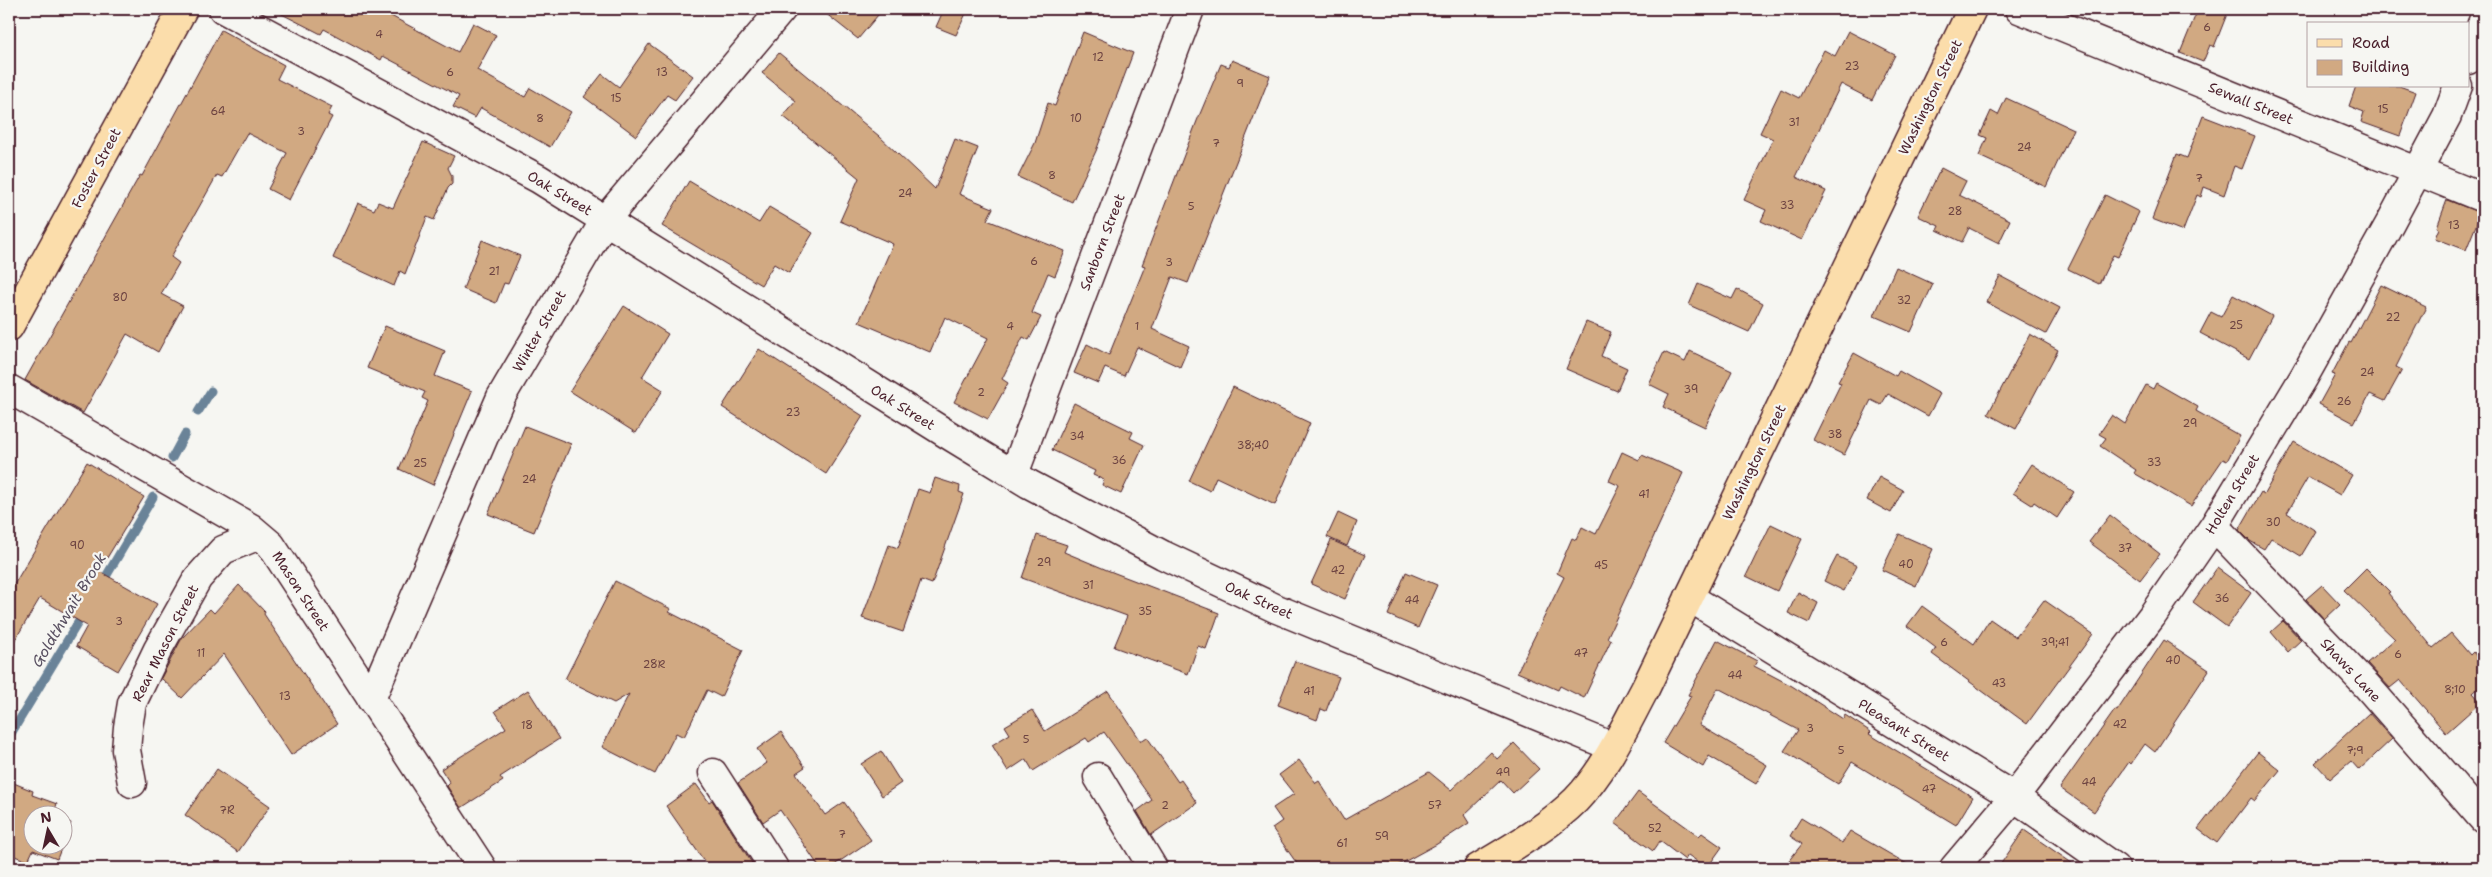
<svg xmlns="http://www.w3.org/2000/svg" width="2492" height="877" viewBox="0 0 2492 877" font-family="'Shantell Sans',sans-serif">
<rect width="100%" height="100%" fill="#f6f6f2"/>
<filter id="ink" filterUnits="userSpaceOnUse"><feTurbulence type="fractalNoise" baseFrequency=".02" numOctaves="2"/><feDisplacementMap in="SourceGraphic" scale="10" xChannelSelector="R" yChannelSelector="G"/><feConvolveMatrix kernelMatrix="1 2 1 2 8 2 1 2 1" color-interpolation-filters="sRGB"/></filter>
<g filter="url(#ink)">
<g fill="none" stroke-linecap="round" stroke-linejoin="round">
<path stroke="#6a8398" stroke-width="9" d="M 198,412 L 211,391
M 172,458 L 185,434
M 101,585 L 153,497
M 9,737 L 85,611"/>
</g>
<path fill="#d1a982" stroke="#4a1f2b" d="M 272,9 L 378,9 L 458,52 L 473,23 L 496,35 L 477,70 L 525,97 L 530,88 L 571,112 L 550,147 L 481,108 L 475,118 L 453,107 L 459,96 L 383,56 L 381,60 L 324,29 L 321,34 Z
M 820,9 L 883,9 L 858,39 Z
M 944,9 L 968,9 L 956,35 L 936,27 Z
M 2198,9 L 2229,9 L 2214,47 L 2210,45 L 2203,62 L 2180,53 Z
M 221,30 L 284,65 L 277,79 L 332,107 L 328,115 L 332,117 L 289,200 L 268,189 L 287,153 L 247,133 L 222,177 L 217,175 L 171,257 L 179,263 L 161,294 L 183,306 L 158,352 L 127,334 L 83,413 L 25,380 L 140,175 L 142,176 Z
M 1848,31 L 1895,55 L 1872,100 L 1841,84 L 1796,177 L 1826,191 L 1802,240 L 1761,221 L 1766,210 L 1744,200 L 1773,139 L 1760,133 L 1781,89 L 1799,98 L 1824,50 L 1835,56 Z
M 1083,32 L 1133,53 L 1096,151 L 1072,202 L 1018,177 L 1035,143 L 1048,103 L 1055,106 Z
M 649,44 L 693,76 L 675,100 L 667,95 L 636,136 L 584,97 L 602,74 L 619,87 Z
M 779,53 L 879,136 L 935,189 L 955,139 L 978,148 L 959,194 L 993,208 L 987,220 L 1065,251 L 1055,276 L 1048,273 L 1032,313 L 1041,317 L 1029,340 L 1023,337 L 1002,379 L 1008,383 L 988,419 L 954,402 L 988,338 L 945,317 L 930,352 L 859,322 L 893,244 L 840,221 L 859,178 L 783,116 L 796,101 L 762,73 Z
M 1232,60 L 1270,76 L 1188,283 L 1172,277 L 1152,329 L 1189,346 L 1180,367 L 1137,347 L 1124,376 L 1105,368 L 1098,383 L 1074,373 L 1087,344 L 1109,355 L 1145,266 L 1142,265 L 1197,121 L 1221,64 L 1229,67 Z
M 2356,86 L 2399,86 L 2416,92 L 2400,136 L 2361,122 L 2364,112 L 2349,106 Z
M 2006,98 L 2073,129 L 2046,187 L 1979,156 L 1987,138 L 1980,135 L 1991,111 L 1998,115 Z
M 2203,116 L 2255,136 L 2242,169 L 2234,166 L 2224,195 L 2204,187 L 2201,197 L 2197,195 L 2183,231 L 2152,219 L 2177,154 L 2187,158 Z
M 423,142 L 454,156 L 448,168 L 452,176 L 452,184 L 448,188 L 434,220 L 427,217 L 405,274 L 400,271 L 394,286 L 333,258 L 358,203 L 374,210 L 378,202 L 393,208 Z
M 1941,168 L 1966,181 L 1959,195 L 2010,220 L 1999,243 L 1969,228 L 1962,242 L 1937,230 L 1939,226 L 1918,216 Z
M 689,181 L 759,223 L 769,207 L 813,233 L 789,273 L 774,264 L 761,285 L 662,226 Z
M 2105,195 L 2139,212 L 2118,257 L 2113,255 L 2099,284 L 2068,269 Z
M 2447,200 L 2481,213 L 2466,250 L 2435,238 L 2439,228 L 2437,227 Z
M 482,240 L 520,256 L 508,284 L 504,283 L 496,303 L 463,289 Z
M 1896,267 L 1933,284 L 1911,332 L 1874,316 Z
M 2000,276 L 2060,308 L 2046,334 L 1986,302 Z
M 1698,284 L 1732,299 L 1737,289 L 1763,303 L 1749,332 L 1689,305 Z
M 2381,285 L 2426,307 L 2396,367 L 2402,370 L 2385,401 L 2370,394 L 2354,423 L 2319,404 L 2335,375 L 2332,374 L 2349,342 L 2351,343 Z
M 2233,295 L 2272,316 L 2249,359 L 2200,333 L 2211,312 L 2221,317 Z
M 624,306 L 668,334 L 642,377 L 663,390 L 636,433 L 570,391 Z
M 1586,322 L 1611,332 L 1601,356 L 1627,368 L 1617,391 L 1566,369 Z
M 385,326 L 445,351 L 435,376 L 472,391 L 433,485 L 399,469 L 428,401 L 422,398 L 425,392 L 367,368 Z
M 2030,334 L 2058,350 L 2016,429 L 1988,414 Z
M 759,349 L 863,416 L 826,474 L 722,407 Z
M 1690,351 L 1732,371 L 1705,427 L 1663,407 L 1669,394 L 1649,384 L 1664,352 L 1685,362 Z
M 1854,353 L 1896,376 L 1899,371 L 1940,394 L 1928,416 L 1888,394 L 1881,405 L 1871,400 L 1844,455 L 1813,440 L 1841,383 L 1838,382 Z
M 2156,383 L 2198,407 L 2196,411 L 2240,436 L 2227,461 L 2223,459 L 2191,506 L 2134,473 L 2136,470 L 2100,446 L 2106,438 L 2099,434 L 2112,415 L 2125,424 L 2146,385 L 2153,389 Z
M 1233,387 L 1310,423 L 1275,505 L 1216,477 L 1210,491 L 1189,481 Z
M 1074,403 L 1133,432 L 1130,438 L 1144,445 L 1121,494 L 1102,485 L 1104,480 L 1093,475 L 1095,471 L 1052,450 Z
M 525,426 L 571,444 L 534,532 L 488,514 Z
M 2294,442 L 2352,475 L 2340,495 L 2308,477 L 2287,513 L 2316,531 L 2301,556 L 2271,538 L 2264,549 L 2250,541 L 2239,530 L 2261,492 L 2264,494 Z
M 1622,452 L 1639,460 L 1642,455 L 1683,473 L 1607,638 L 1611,640 L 1584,698 L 1560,686 L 1558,690 L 1517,672 L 1564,577 L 1557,573 L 1572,538 L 1576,540 L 1582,527 L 1596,534 L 1620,486 L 1609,481 Z
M 87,462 L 144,497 L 99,571 L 157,604 L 118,671 L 76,646 L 87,626 L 40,598 L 9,650 L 9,593 Z
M 2032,464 L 2074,492 L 2057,518 L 2034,502 L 2032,505 L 2013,493 Z
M 1879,477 L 1903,490 L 1891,513 L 1867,500 Z
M 935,478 L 960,486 L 959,492 L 964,494 L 932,584 L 921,580 L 903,632 L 862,618 L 889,545 L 898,548 L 918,489 L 930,493 Z
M 1338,513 L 1357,522 L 1347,546 L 1327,537 Z
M 2110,515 L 2160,554 L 2140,580 L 2089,542 Z
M 1771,524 L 1802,539 L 1777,591 L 1746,576 Z
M 1899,534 L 1933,549 L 1916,586 L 1882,570 Z
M 1037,535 L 1067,545 L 1064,552 L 1107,570 L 1219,613 L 1206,649 L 1198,646 L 1188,674 L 1114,647 L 1127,616 L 1022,578 Z
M 1331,540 L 1365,555 L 1345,599 L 1311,584 Z
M 1837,556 L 1857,566 L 1844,591 L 1824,581 Z
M 2217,568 L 2251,593 L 2227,627 L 2193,602 Z
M 2366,568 L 2390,592 L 2388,593 L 2433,648 L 2451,633 L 2470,655 L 2473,652 L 2483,664 L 2483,684 L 2473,693 L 2481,702 L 2446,733 L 2400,680 L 2390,688 L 2367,663 L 2395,639 L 2344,590 Z
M 1406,572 L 1437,585 L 1418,628 L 1388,615 Z
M 615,581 L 671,609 L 669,612 L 743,650 L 721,697 L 707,690 L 684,737 L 676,733 L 655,774 L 602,747 L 629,694 L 614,703 L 565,679 Z
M 239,585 L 265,612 L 264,614 L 337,724 L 291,755 L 224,654 L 182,698 L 161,678 L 182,638 L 210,609 L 214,613 Z
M 2322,585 L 2340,604 L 2324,619 L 2306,599 Z
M 1798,592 L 1818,603 L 1809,623 L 1788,613 Z
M 2044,600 L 2093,634 L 2027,724 L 1932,654 L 1936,648 L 1907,626 L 1922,606 L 1974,644 L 1990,619 L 2016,637 Z
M 2283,621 L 2301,640 L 2288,652 L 2271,632 Z
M 1717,640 L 1757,661 L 1754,666 L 1792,686 L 1843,719 L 1845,715 L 1871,732 L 1869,734 L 1973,797 L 1956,825 L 1852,762 L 1838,784 L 1784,751 L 1798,730 L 1718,688 L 1699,725 L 1767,765 L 1756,784 L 1709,756 L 1703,767 L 1663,743 L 1691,696 L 1688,695 Z
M 2164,640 L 2209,670 L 2155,752 L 2145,744 L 2131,764 L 2129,762 L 2094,812 L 2060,788 L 2115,710 L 2117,711 Z
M 1295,661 L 1339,677 L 1326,711 L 1321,709 L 1317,720 L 1278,705 Z
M 528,690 L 559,739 L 500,777 L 503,781 L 461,808 L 447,786 L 450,783 L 441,769 L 506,728 L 495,711 Z
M 1108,691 L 1141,741 L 1147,737 L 1178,782 L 1181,780 L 1197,803 L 1151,835 L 1137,811 L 1152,800 L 1104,732 L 1089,742 L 1086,738 L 1033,771 L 1026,759 L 1008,771 L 992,745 L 1010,734 L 1005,726 L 1032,710 L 1045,731 Z
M 2369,713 L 2392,739 L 2359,770 L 2351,761 L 2330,779 L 2315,763 Z
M 781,732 L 805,767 L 796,773 L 825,815 L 844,802 L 871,840 L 830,868 L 820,868 L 780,810 L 763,822 L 738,783 L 767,763 L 757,749 Z
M 1514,743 L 1539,769 L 1513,793 L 1501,780 L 1464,815 L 1469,823 L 1437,844 L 1393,868 L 1300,868 L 1272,828 L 1282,821 L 1273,808 L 1294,794 L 1279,775 L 1299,760 L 1316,783 L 1319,781 L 1344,820 L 1429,772 L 1451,790 L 1491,752 L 1497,759 Z
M 881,751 L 901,783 L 882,796 L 861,764 Z
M 2258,752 L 2280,770 L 2255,801 L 2251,798 L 2217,843 L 2198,829 Z
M 217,769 L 270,806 L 238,852 L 185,815 Z
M 9,781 L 33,791 L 32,795 L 57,804 L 53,814 L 32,814 L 32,844 L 62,844 L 62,820 L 71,823 L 57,859 L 33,850 L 28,861 L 9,854 Z
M 696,784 L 709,802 L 712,800 L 755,868 L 709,868 L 666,806 Z
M 1638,792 L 1699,836 L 1702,833 L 1722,847 L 1707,868 L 1688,855 L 1685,860 L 1660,841 L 1653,851 L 1615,823 Z
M 1801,818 L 1842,843 L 1850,831 L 1914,868 L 1783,868 L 1802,844 L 1790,836 Z
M 2024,830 L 2079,868 L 1998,868 Z"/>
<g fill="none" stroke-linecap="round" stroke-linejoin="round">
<defs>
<path id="minor" d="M 223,9 L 539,179 L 947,434 L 1029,484 L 1163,555 L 1277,609 L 1613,747
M 2019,9 L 2483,198
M 2468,60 L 2483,21
M 9,389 L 251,528 L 271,545 L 482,868
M 1014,474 L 1190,9
M 2214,526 L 2367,686 L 2483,819
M 1689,597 L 2014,797 L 2115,868
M 371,699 L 501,397 L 605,220 L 782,9
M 713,773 L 774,868
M 1098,777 L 1153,868
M 132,783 L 126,750 L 128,727 L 132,703 L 158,649 L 198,578 L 223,550 L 259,535
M 1954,868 L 2014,797 L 2152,616 L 2214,526 L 2304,377 L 2390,223 L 2447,116 L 2458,86"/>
<path id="major" d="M 9,327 L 183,9
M 1478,868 C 1511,848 1549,827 1576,800 C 1606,769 1625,726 1645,689 L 1972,9"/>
</defs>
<use href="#minor" stroke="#4a1f2b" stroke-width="31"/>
<use href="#major" stroke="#4a1f2b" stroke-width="31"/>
<use href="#minor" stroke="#f6f6f2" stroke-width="28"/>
<use href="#major" stroke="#fbddab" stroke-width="28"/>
</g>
</g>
<g text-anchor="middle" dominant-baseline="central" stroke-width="4.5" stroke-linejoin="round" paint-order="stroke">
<g font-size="11" fill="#6c4241">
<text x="2207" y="27">6</text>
<text x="379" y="34">4</text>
<text x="1098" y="57">12</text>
<text x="1852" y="66">23</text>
<text x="450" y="72">6</text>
<text x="662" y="72">13</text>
<text x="1240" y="83">9</text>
<text x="616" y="98">15</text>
<text x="2383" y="109">15</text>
<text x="218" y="111">64</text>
<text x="540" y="118">8</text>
<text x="1076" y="118">10</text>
<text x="1794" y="122">31</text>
<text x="301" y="131">3</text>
<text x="1216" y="143">7</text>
<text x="2024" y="147">24</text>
<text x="1052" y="175">8</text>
<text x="2199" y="178">7</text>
<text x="905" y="193">24</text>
<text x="1787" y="205">33</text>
<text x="1191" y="206">5</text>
<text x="1955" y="211">28</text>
<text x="2454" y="225">13</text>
<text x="1034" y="261">6</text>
<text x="1169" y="262">3</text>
<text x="494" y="271">21</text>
<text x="120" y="297">80</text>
<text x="1904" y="300">32</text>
<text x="2393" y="317">22</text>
<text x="2236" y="325">25</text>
<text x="1010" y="326">4</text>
<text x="1137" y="326">1</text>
<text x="2367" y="372">24</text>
<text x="1691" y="389">39</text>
<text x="981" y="392">2</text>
<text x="2344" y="401">26</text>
<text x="793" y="412">23</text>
<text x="2190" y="423">29</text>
<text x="1835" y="434">38</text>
<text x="1077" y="436">34</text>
<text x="1253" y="445">38;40</text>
<text x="1119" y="460">36</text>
<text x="2154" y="462">33</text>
<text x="420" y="463">25</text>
<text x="529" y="479">24</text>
<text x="1644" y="494">41</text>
<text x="2273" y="522">30</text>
<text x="77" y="545">90</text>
<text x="2125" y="548">37</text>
<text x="1044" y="562">29</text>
<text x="1906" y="564">40</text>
<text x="1601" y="565">45</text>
<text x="1338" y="570">42</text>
<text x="1088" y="585">31</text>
<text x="2222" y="598">36</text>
<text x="1412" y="600">44</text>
<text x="1145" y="611">35</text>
<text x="119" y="621">3</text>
<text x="1944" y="642">6</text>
<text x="2055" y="642">39;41</text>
<text x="201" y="653">11</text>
<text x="1581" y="653">47</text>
<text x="2398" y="654">6</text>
<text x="2173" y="660">40</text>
<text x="654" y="664">28R</text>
<text x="1735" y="675">44</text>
<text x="1999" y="683">43</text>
<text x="2455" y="689">8;10</text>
<text x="1309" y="691">41</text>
<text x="285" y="696">13</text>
<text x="2120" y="724">42</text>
<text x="527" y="725">18</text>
<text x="1810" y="728">3</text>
<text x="1026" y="739">5</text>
<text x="1841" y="750">5</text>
<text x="2355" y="750">7;9</text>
<text x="1503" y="772">49</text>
<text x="2089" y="782">44</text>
<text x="1929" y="789">47</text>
<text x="1165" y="805">2</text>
<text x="1435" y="805">57</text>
<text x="227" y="810">7R</text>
<text x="1655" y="828">52</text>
<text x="842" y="834">7</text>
<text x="1382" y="836">59</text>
<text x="1342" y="843">61</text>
</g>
<g font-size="14" fill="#4a1f2b" stroke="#f6f6f2">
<text transform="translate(1930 97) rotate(-64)">Washington Street</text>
<text transform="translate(2251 103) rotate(22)">Sewall Street</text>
<text transform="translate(96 168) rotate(-62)">Foster Street</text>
<text transform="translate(560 193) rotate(31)">Oak Street</text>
<text transform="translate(1102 242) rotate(-69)">Sanborn Street</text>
<text transform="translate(539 331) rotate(-60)">Winter Street</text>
<text transform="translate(903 407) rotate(32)">Oak Street</text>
<text transform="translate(1754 462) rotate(-64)">Washington Street</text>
<text transform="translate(2232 494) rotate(-59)">Holten Street</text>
<text transform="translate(301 591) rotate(57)">Mason Street</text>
<text transform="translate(1259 600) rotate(24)">Oak Street</text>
<text transform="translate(165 643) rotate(-63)">Rear Mason Street</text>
<text transform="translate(2351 670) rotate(47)">Shaws Lane</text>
<text transform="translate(1904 730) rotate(32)">Pleasant Street</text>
</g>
<g font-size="15" font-style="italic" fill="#5a5162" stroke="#f6f6f2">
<text transform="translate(69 610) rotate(-59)">Goldthwait Brook</text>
</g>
</g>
<rect width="2492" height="877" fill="none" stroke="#f6f6f2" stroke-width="30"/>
<rect x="15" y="15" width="2462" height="847" fill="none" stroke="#4a1f2b" stroke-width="2" filter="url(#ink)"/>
<rect x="2307" y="22" width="162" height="65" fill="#f6f6f2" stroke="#b1a0a2"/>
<rect x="2317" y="39" width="25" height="8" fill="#fbddab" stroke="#b1a0a2"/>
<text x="2352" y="48" font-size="15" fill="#4a1f2b">Road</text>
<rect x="2317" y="60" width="25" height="15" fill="#d1a982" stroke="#b1a0a2"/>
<text x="2352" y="72" font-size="15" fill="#4a1f2b">Building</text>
<g transform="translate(48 830) rotate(351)"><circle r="24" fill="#f6f6f2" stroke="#b1a0a2"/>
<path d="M0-4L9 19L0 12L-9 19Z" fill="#4a1f2b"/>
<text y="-8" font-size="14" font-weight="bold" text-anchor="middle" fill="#4a1f2b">N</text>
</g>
</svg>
